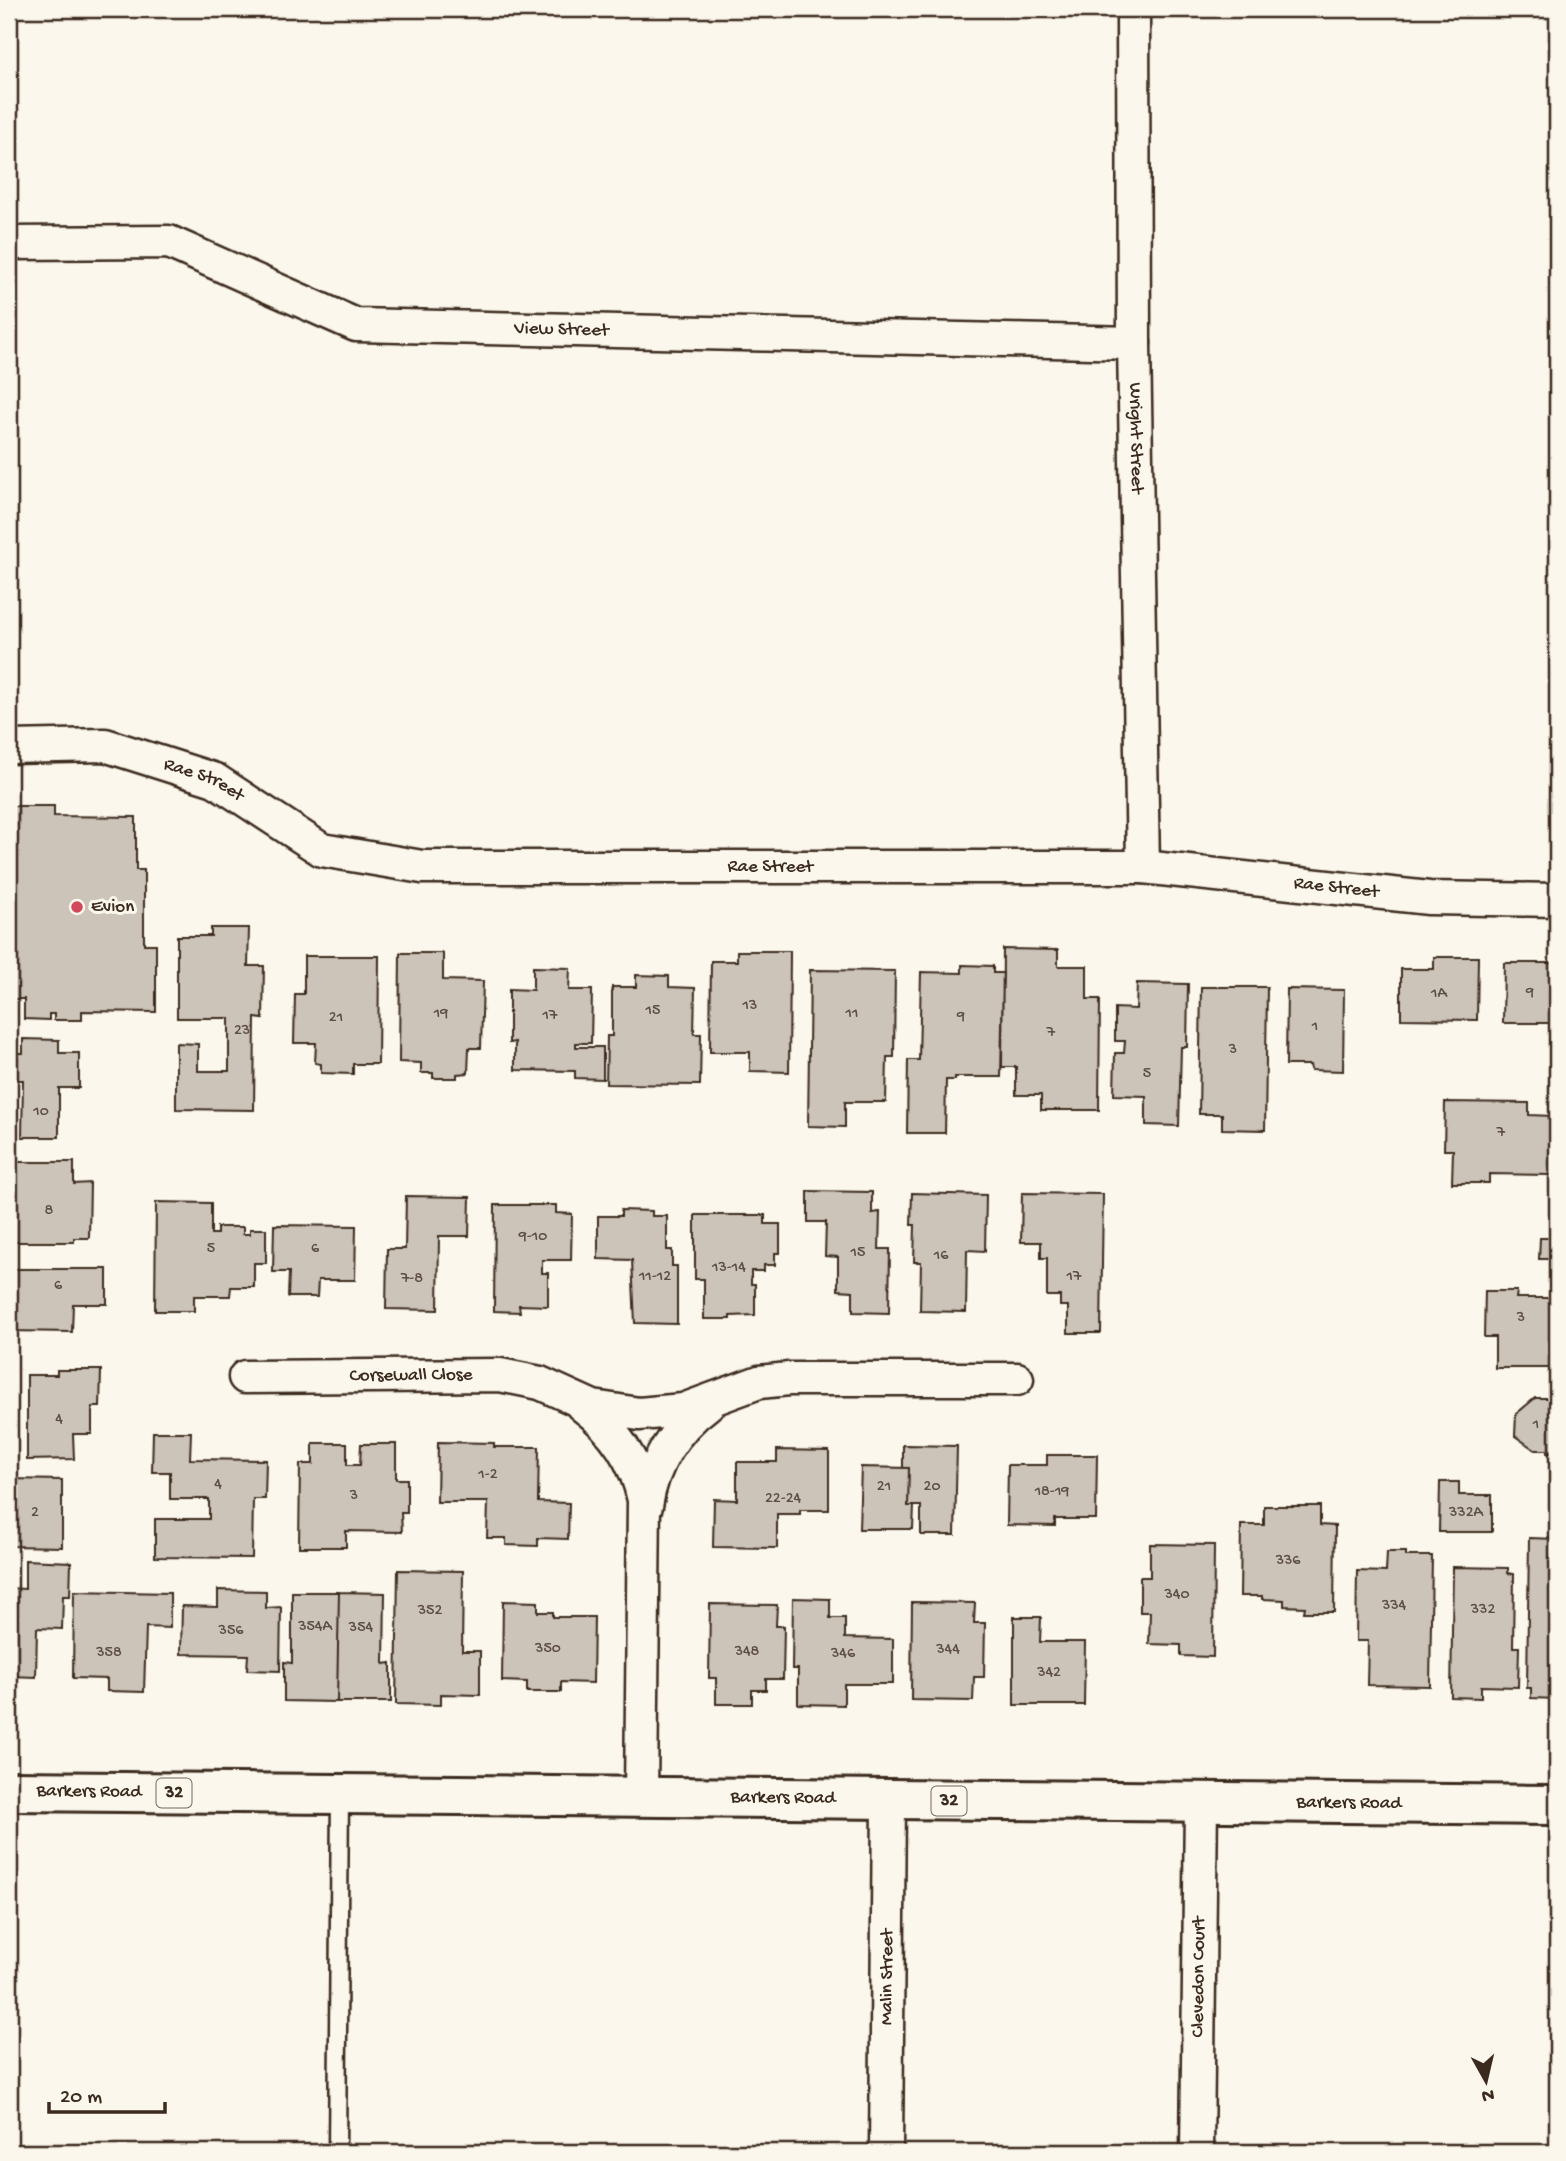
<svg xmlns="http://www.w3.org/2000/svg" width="1566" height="2161" viewBox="0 0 1566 2161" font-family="'Gochi Hand',sans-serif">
<rect width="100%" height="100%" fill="#fbf7ec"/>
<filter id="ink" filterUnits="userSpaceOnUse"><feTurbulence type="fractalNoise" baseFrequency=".0143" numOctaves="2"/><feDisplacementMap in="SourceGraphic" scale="14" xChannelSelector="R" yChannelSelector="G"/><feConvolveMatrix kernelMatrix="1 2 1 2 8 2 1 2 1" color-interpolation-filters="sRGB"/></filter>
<g filter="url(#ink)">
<path fill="#ccc4b9" stroke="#3b2a1e" stroke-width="2" d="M 9,806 L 54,806 L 54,816 L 136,817 L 136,870 L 144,870 L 144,944 L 156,944 L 156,1012 L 82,1011 L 82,1020 L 54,1020 L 54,1014 L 49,1014 L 49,1020 L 24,1019 L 24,999 L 9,999 Z
M 211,928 L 249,928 L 248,966 L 264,966 L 263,1019 L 255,1018 L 254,1110 L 176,1109 L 176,1043 L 198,1044 L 198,1071 L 229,1071 L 229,1018 L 177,1018 L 177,936 L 211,936 Z
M 1003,949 L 1058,950 L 1058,966 L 1087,966 L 1087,999 L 1100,999 L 1099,1110 L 1041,1110 L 1041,1095 L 1016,1095 L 1016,1067 L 1002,1067 Z
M 737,951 L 790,951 L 789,1072 L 750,1071 L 750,1052 L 710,1052 L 711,961 L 737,961 Z
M 400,953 L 443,953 L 443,980 L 483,981 L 481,1048 L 469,1048 L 468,1073 L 457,1074 L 457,1078 L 433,1078 L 433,1073 L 421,1073 L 421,1063 L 399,1062 Z
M 304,956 L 379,956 L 378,1064 L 353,1064 L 353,1074 L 321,1073 L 321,1064 L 315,1063 L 316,1043 L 294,1043 L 295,994 L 304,994 Z
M 1434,957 L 1478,957 L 1477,1020 L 1401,1019 L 1401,969 L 1434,969 Z
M 1504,963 L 1557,963 L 1557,1023 L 1503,1023 Z
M 962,965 L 993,966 L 993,973 L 1003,973 L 1001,1077 L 955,1077 L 955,1080 L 946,1080 L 945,1133 L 907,1133 L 908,1060 L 919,1060 L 921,972 L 962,973 Z
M 533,967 L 570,968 L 569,990 L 592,990 L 591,1043 L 576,1043 L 576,1047 L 603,1047 L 603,1079 L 575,1078 L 575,1071 L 515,1070 L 515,1042 L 509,1043 L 509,989 L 533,990 Z
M 810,970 L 895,971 L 894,1057 L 887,1057 L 886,1102 L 845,1102 L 845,1127 L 808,1126 Z
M 636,975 L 669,976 L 669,987 L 695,988 L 694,1034 L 701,1034 L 700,1085 L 606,1084 L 607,1036 L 612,1036 L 612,987 L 636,987 Z
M 1137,983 L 1188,984 L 1187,1047 L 1181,1047 L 1179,1126 L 1146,1125 L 1146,1096 L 1114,1095 L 1115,1053 L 1124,1053 L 1125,1041 L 1115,1041 L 1115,1008 L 1136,1009 Z
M 1201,987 L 1267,987 L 1265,1130 L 1222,1129 L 1222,1114 L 1199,1114 Z
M 1287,989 L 1344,990 L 1343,1071 L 1311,1070 L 1310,1065 L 1286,1065 Z
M 23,1039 L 59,1040 L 59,1053 L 79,1053 L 79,1088 L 59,1088 L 59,1137 L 22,1137 L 23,1080 L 9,1080 L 9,1053 L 23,1053 Z
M 1445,1102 L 1529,1103 L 1529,1115 L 1553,1116 L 1553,1107 L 1557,1107 L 1557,1185 L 1552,1185 L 1552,1175 L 1489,1174 L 1489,1183 L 1452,1183 L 1453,1150 L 1444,1150 Z
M 9,1162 L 74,1162 L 74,1184 L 90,1183 L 89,1238 L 74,1238 L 74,1242 L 9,1242 Z
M 808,1191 L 872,1192 L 872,1213 L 880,1212 L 879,1249 L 890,1249 L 889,1313 L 853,1312 L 853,1291 L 838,1290 L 838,1257 L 825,1256 L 826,1222 L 808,1222 Z
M 912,1193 L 986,1195 L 985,1251 L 967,1250 L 966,1312 L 920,1311 L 921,1262 L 914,1262 L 915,1225 L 911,1225 Z
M 1022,1193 L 1103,1194 L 1101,1333 L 1068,1333 L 1068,1306 L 1060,1306 L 1060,1296 L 1047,1296 L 1047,1258 L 1041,1258 L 1041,1242 L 1021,1242 Z
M 406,1196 L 470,1197 L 469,1236 L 439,1236 L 438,1310 L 386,1309 L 387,1249 L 405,1249 Z
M 156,1202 L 211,1203 L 211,1234 L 217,1234 L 217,1227 L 243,1227 L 243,1234 L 250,1234 L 250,1229 L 266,1229 L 266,1263 L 254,1263 L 254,1287 L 231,1287 L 230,1296 L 194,1296 L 194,1311 L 155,1311 Z
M 495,1205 L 556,1205 L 556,1213 L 572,1214 L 571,1260 L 542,1260 L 542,1273 L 548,1273 L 548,1306 L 519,1305 L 520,1312 L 494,1311 Z
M 621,1210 L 652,1211 L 652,1216 L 667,1216 L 667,1250 L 672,1250 L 672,1266 L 677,1266 L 677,1324 L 635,1323 L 632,1260 L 598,1259 L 598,1216 L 621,1216 Z
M 1553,1211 L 1557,1211 L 1557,1277 L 1552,1277 L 1552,1259 L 1539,1259 L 1540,1238 L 1552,1238 Z
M 695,1215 L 765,1215 L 765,1224 L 780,1224 L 780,1253 L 775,1253 L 775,1265 L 764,1265 L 764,1271 L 751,1271 L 751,1284 L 755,1284 L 755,1315 L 730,1316 L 730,1319 L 704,1319 L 704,1279 L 695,1279 Z
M 274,1225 L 356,1226 L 355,1280 L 318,1280 L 317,1297 L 288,1297 L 289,1272 L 273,1272 Z
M 9,1269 L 107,1269 L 107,1304 L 73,1304 L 72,1332 L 9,1331 Z
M 1485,1291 L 1517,1291 L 1516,1298 L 1557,1298 L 1557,1368 L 1495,1368 L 1495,1337 L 1484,1337 Z
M 57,1370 L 101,1370 L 100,1407 L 92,1407 L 92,1434 L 73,1434 L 74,1459 L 27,1460 L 27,1375 L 57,1375 Z
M 1548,1386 L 1557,1386 L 1557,1453 L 1547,1453 L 1547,1450 L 1535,1450 L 1515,1436 L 1516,1414 L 1535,1398 L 1548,1398 Z
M 153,1432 L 191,1432 L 190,1459 L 266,1460 L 265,1499 L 253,1499 L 252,1558 L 155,1557 L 155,1519 L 209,1519 L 209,1499 L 170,1499 L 170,1472 L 152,1472 Z
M 438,1442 L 494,1443 L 494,1447 L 539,1447 L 538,1502 L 569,1503 L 568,1539 L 538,1538 L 538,1546 L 506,1545 L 506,1538 L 487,1538 L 488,1502 L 437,1502 Z
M 313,1443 L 347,1443 L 347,1465 L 360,1465 L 361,1444 L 396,1444 L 396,1479 L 407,1479 L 407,1513 L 401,1513 L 402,1532 L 346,1531 L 346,1547 L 299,1547 L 300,1464 L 313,1464 Z
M 903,1445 L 957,1446 L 955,1535 L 921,1535 L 921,1506 L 908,1506 L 909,1468 L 903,1468 Z
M 777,1450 L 829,1451 L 829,1510 L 800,1510 L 800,1514 L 777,1514 L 777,1548 L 713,1547 L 714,1499 L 737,1500 L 737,1462 L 777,1462 Z
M 1047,1455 L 1097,1455 L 1096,1519 L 1055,1519 L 1055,1526 L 1007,1525 L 1008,1465 L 1047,1465 Z
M 861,1467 L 909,1468 L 908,1506 L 914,1506 L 913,1529 L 859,1529 Z
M 9,1479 L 62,1480 L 62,1547 L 9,1546 Z
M 1440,1482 L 1459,1482 L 1459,1495 L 1492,1495 L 1492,1532 L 1439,1532 Z
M 1264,1506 L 1320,1506 L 1320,1525 L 1335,1526 L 1334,1612 L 1304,1612 L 1305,1607 L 1284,1606 L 1284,1600 L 1262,1599 L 1262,1596 L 1240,1596 L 1241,1525 L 1264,1525 Z
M 1529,1538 L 1557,1539 L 1557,1699 L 1531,1698 L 1531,1688 L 1527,1688 Z
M 1150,1544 L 1214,1545 L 1213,1657 L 1181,1656 L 1181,1645 L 1149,1644 L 1150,1612 L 1140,1612 L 1140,1577 L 1150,1577 Z
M 1387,1552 L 1406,1552 L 1406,1556 L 1432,1556 L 1430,1686 L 1367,1685 L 1368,1641 L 1356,1641 L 1357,1571 L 1386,1572 Z
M 25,1560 L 71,1562 L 70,1596 L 63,1596 L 62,1629 L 37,1628 L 36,1677 L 9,1676 L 9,1588 L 25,1589 Z
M 1453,1567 L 1508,1568 L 1508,1573 L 1514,1574 L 1513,1647 L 1519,1647 L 1518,1687 L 1481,1686 L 1481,1698 L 1451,1697 Z
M 398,1570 L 463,1571 L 462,1651 L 480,1651 L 480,1695 L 441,1694 L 441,1705 L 396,1704 Z
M 218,1590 L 266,1591 L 266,1608 L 281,1607 L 280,1671 L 247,1670 L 248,1655 L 181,1654 L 182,1606 L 218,1607 Z
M 74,1591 L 170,1593 L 170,1628 L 146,1627 L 144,1692 L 107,1691 L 107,1679 L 73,1678 Z
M 292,1592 L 339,1592 L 337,1702 L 284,1701 L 284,1662 L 292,1663 Z
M 339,1592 L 385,1593 L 384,1664 L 391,1663 L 391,1702 L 337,1702 Z
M 793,1598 L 830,1599 L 830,1618 L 845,1618 L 845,1638 L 893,1639 L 893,1684 L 844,1684 L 844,1705 L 798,1704 L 798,1669 L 792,1669 Z
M 503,1601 L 538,1602 L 538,1612 L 553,1612 L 553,1617 L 594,1617 L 593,1683 L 561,1682 L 561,1692 L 527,1692 L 527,1682 L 502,1681 Z
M 912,1602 L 975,1603 L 974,1623 L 985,1623 L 984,1677 L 974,1677 L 973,1701 L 911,1700 Z
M 710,1604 L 777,1605 L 776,1626 L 784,1626 L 783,1679 L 766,1679 L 766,1690 L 752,1690 L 752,1704 L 716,1704 L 716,1678 L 709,1678 Z
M 1014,1617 L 1041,1617 L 1040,1642 L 1085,1642 L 1084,1705 L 1014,1705 Z"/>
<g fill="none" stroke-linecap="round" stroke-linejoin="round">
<defs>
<path id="lane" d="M 337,2152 L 340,1796"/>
<g id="street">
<path id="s1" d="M 1133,9 L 1134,343 L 1143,867"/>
<path id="s2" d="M 9,243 L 169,242 L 356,325 L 1134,343"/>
<path id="s3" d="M 9,747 L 105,745 L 215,780 L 322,850 L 422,867 L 1143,867 L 1429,898 L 1557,900"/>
<path id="s4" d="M 245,1377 L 500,1375 L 540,1383 L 593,1407 L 639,1414 L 683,1410 L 759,1382 L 789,1379 L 1017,1379"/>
<path d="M 582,1405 C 614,1429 636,1461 644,1500 L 641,1798"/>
<path d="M 646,1506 C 652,1465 674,1429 708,1404"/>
<path id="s5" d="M 886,2152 L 889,1800"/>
<path id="s6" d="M 1197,2152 L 1201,1802"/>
</g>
<g id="primary">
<path id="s7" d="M 9,1791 L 1557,1805"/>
</g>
</defs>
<use href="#lane" stroke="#3b2a1e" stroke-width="21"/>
<use href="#street" stroke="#3b2a1e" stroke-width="37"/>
<use href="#primary" stroke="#3b2a1e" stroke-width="44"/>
<use href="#lane" stroke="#fbf7ec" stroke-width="16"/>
<use href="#street" stroke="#fbf7ec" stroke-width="32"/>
<use href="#primary" stroke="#fbf7ec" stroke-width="38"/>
</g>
</g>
<circle fill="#d1495b" stroke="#fbf7ec" stroke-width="2.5" cx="77" cy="907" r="7"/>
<g text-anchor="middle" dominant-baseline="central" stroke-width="6" stroke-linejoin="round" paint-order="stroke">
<g font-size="16" fill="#5f5045">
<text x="1530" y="993">9</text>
<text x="1439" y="994">1A</text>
<text x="750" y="1006">13</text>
<text x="653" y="1011">15</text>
<text x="441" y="1014">19</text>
<text x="852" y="1014">11</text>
<text x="550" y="1016">17</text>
<text x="961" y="1017">9</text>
<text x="336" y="1018">21</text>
<text x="1315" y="1027">1</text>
<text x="242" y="1031">23</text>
<text x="1051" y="1033">7</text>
<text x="1233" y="1050">3</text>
<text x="1147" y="1074">5</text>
<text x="41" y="1112">10</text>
<text x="1501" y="1133">7</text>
<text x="49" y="1211">8</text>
<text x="533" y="1237">9-10</text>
<text x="211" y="1249">5</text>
<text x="315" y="1249">6</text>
<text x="858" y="1253">15</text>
<text x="941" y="1256">16</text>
<text x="729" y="1268">13-14</text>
<text x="655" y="1277">11-12</text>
<text x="1074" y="1277">17</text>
<text x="412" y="1279">7-8</text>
<text x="58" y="1286">6</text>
<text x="1521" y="1318">3</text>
<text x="59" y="1420">4</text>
<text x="1536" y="1425">1</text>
<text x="488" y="1475">1-2</text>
<text x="218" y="1485">4</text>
<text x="884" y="1487">21</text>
<text x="932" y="1487">20</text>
<text x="1052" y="1492">18-19</text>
<text x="354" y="1496">3</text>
<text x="783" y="1499">22-24</text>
<text x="35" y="1513">2</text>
<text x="1466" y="1513">332A</text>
<text x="1288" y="1561">336</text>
<text x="1177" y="1595">340</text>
<text x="1394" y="1606">334</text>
<text x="1483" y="1610">332</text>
<text x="430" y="1611">352</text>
<text x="315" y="1627">354A</text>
<text x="361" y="1628">354</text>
<text x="231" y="1631">356</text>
<text x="548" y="1649">350</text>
<text x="948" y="1650">344</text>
<text x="747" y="1652">348</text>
<text x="109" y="1653">358</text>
<text x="843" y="1654">346</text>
<text x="1049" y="1673">342</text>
</g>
<g fill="#fbf7ec" stroke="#75685c" stroke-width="2">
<rect x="156.5" y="1778.5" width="35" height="29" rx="5"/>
<rect x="931.5" y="1786.5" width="35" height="29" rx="5"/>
</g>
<g font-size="18" font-weight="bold" fill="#3b2a1e">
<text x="174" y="1793">32</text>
<text x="949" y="1801">32</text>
</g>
<g font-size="19" fill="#3b2a1e" stroke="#fbf7ec">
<text stroke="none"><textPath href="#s2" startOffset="570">View Street</textPath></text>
<text stroke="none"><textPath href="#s1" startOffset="429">Wright Street</textPath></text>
<text stroke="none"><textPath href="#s3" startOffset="201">Rae Street</textPath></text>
<text stroke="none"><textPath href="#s3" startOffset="789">Rae Street</textPath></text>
<text stroke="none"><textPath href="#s3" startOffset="1356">Rae Street</textPath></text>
<text stroke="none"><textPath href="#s4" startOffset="166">Corsewall Close</textPath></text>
<text stroke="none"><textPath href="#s7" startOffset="80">Barkers Road</textPath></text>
<text stroke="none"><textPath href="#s7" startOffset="774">Barkers Road</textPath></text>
<text stroke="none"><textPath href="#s7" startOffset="1340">Barkers Road</textPath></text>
<text stroke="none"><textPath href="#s5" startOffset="175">Malin Street</textPath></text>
<text stroke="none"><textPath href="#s6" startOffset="175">Clevedon Court</textPath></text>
</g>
<g font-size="19" fill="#3b2a1e" stroke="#fbf7ec" text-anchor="start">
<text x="91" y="907">Evion</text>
</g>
</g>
<rect width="1566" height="2161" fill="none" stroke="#fbf7ec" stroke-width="35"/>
<rect x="18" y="18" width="1531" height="2126" fill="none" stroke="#3b2a1e" stroke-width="2.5" filter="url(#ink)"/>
<g transform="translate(1486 2081) rotate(172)" stroke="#fbf7ec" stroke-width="5" paint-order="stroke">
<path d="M0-5L12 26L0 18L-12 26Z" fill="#3b2a1e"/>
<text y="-10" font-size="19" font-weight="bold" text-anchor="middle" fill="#3b2a1e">N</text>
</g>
<path d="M49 2102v10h116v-10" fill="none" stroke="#3b2a1e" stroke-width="3.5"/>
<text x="60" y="2102" font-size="21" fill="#3b2a1e" stroke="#fbf7ec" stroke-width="5" paint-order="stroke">20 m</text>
</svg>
